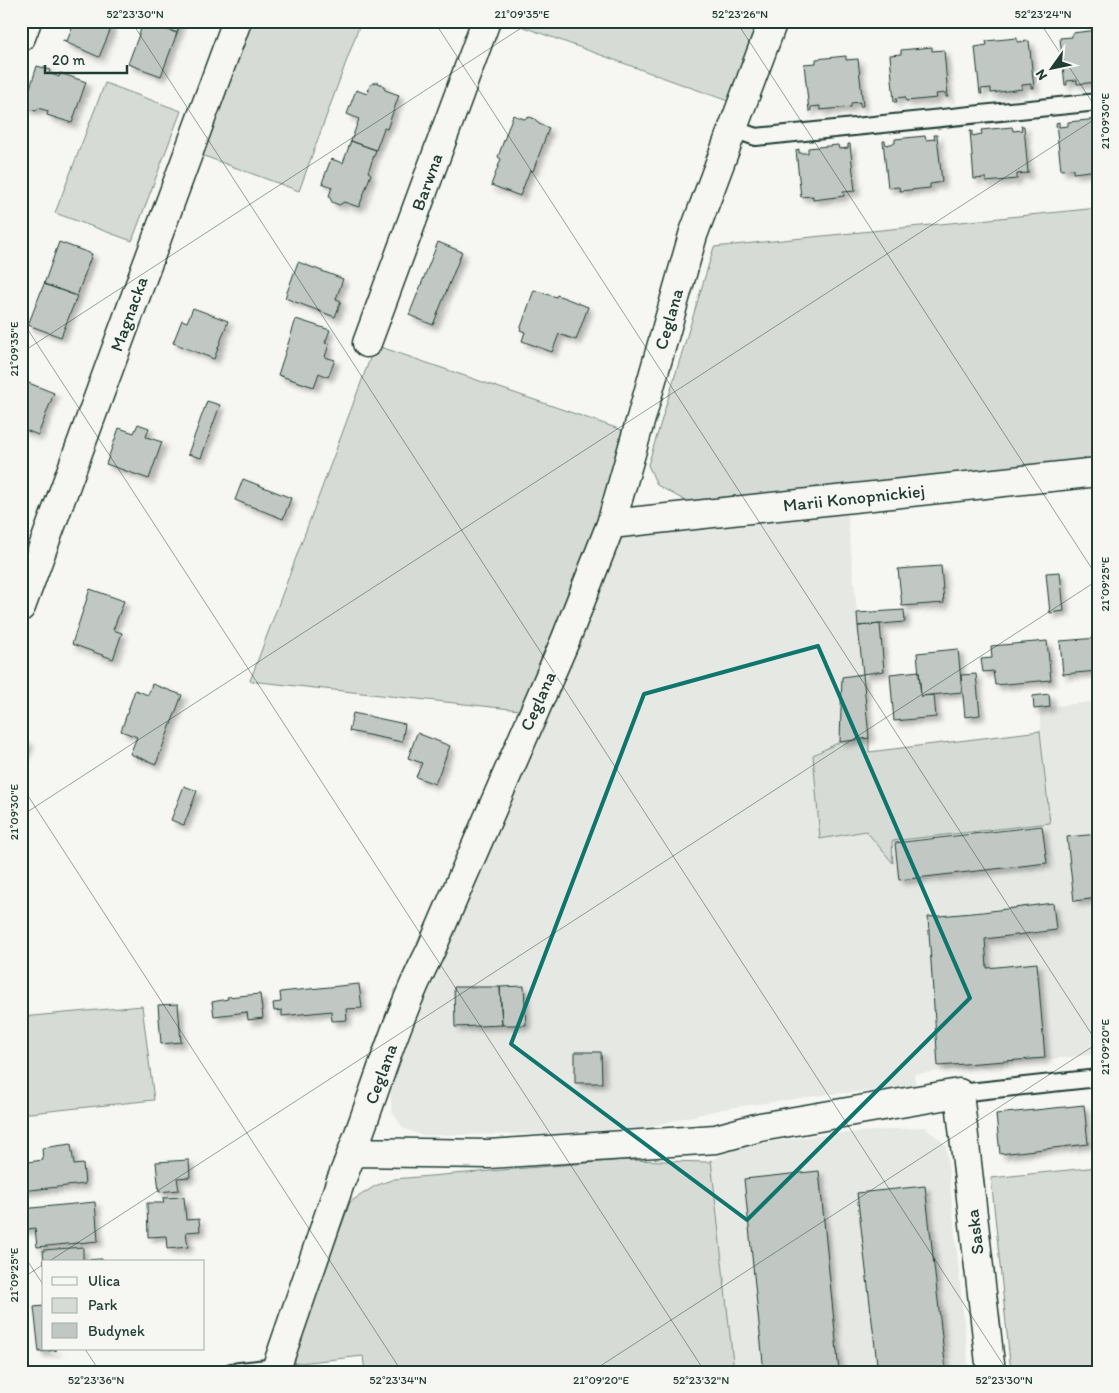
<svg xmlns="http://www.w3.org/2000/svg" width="1119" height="1393" viewBox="0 0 1119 1393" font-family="Itim,sans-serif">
<defs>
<filter id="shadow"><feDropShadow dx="4.5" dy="4.5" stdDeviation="2.5" flood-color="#0004"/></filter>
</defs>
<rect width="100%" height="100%" fill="#f6f6f2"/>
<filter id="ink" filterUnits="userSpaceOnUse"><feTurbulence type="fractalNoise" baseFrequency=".02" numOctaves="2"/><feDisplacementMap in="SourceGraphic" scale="10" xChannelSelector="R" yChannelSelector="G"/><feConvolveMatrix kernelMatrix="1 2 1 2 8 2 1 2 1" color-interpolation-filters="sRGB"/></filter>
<g filter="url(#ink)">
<path fill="#e6e8e4" d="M 847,511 L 863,674 L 842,677 L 840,742 L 813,755 L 821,839 L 867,831 L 893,862 L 892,841 L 1050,823 L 1039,708 L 1098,701 L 1098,1054 L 914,1074 L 916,1088 L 829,1094 L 722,1109 L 647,1127 L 552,1134 L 420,1135 L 403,1128 L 392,1112 L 390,1087 L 421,1000 L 622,537 Z
M 925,1127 L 946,1145 L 969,1372 L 734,1372 L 711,1160 L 743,1145 L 834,1134 Z"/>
<path fill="#d6dbd6" stroke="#7a8c85" d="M 244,21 L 361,21 L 299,191 L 196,153 Z
M 507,21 L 758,21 L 728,101 Z
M 105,83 L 181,111 L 132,241 L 55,213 Z
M 1098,208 L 1098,462 L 702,510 L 657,485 L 648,465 L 714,247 Z
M 375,345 L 622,430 L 600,511 L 598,531 L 520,710 L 250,681 Z
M 1040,731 L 1050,823 L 892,841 L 893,863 L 866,831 L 820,839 L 813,755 L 840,742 L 869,738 L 869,752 Z
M 142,1006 L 154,1100 L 21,1114 L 21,1017 Z
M 624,1160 L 708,1162 L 711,1160 L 734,1372 L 365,1372 L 363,1356 L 291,1364 L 350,1202 L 375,1186 L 394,1179 Z
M 1098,1167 L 1098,1372 L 1011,1372 L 991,1178 Z"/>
<path fill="#c1c8c3" stroke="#1f3d34" filter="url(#shadow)" d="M 75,21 L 102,21 L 112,26 L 99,57 L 63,41 L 63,40 L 67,41 Z
M 144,21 L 177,33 L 161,76 L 128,64 Z
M 144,21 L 181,21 L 177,33 Z
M 1098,30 L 1098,82 L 1077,84 L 1077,80 L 1067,81 L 1067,85 L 1065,85 L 1060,38 L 1072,37 L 1072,33 Z
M 1017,38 L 1017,42 L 1029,41 L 1034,88 L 1031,88 L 1031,84 L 1022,85 L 1022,89 L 991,93 L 991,88 L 981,89 L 982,94 L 980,94 L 975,47 L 987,45 L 986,41 Z
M 932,47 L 932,51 L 944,50 L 948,97 L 946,97 L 946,93 L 936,94 L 937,98 L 906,101 L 905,97 L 896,98 L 897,102 L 894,102 L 890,55 L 901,54 L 901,50 Z
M 846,56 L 846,60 L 858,59 L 863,106 L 860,106 L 860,102 L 851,103 L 851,107 L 820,110 L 820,106 L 811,107 L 811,111 L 809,111 L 804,64 L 816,63 L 816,59 Z
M 37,66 L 51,70 L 49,73 L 59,77 L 60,73 L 86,82 L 72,123 L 47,115 L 48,111 L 38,108 L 36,111 L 24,107 Z
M 376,82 L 383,85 L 385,90 L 399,95 L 387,129 L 384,128 L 376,150 L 351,141 L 359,119 L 347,114 L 356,90 L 367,94 L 370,85 Z
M 513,115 L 524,119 L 530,117 L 535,119 L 539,124 L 549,128 L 533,171 L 530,170 L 520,196 L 491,185 L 501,159 L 498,157 Z
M 1098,119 L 1098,170 L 1073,173 L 1073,169 L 1061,170 L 1056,123 L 1059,122 L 1059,127 L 1068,126 L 1068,122 Z
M 1021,126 L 1024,126 L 1028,173 L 1017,174 L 1017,179 L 986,182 L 986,178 L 974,179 L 970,131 L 972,131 L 972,136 L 982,134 L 981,130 L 1012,127 L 1013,131 L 1022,130 Z
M 934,135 L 937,135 L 942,182 L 930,184 L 930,188 L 900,191 L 899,187 L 888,188 L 883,141 L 885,141 L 886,145 L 895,143 L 895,139 L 925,136 L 926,140 L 935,139 Z
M 351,141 L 376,150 L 368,172 L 371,174 L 359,207 L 344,202 L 339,205 L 332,202 L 329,196 L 332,187 L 322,183 L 331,159 L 343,163 Z
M 848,144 L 850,144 L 855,191 L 843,192 L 844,196 L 813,200 L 813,196 L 801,197 L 796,150 L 799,149 L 799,153 L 808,153 L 808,148 L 838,145 L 839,149 L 848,148 Z
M 59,242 L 92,254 L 77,296 L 44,284 Z
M 438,242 L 462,252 L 433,325 L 409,315 Z
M 298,262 L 343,279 L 336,299 L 341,301 L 335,317 L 285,298 Z
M 44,284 L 77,296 L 61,337 L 28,325 Z
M 534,290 L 556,297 L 557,295 L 588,307 L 576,340 L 559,334 L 552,352 L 522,341 L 525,332 L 520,330 Z
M 193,308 L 228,321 L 214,359 L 173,343 L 182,320 L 187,322 Z
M 296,319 L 330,330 L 325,343 L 329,344 L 325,357 L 335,360 L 328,377 L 319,373 L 314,387 L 278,375 Z
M 21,380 L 54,393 L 38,435 L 21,428 Z
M 207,401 L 220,405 L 201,458 L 188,454 Z
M 138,424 L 149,428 L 146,437 L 162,442 L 149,479 L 106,464 L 119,428 L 134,433 Z
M 243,479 L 291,498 L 283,519 L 235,500 Z
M 941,566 L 944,603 L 902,606 L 898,569 Z
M 1060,572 L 1064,611 L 1050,613 L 1046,573 Z
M 90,589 L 124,601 L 113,630 L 122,633 L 113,659 L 72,644 Z
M 904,610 L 905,622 L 858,626 L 857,613 Z
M 880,624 L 884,671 L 863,674 L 858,626 Z
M 1098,638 L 1098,671 L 1063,674 L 1060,641 Z
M 1047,641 L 1051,680 L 995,685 L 993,671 L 983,672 L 981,659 L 992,658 L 991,646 Z
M 958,649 L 962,692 L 921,696 L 917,653 Z
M 919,671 L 921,696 L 934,695 L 936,717 L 894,721 L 890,674 Z
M 863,674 L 869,738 L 840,742 L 842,677 Z
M 976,674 L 980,715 L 965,717 L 961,675 Z
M 152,684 L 182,695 L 156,764 L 130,754 L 137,737 L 121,731 L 135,690 L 148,695 Z
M 1049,694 L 1050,707 L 1034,709 L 1033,696 Z
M 353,713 L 405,724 L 402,742 L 349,731 Z
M 417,733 L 450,746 L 435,784 L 416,777 L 422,763 L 408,758 Z
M 21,739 L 29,742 L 21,760 Z
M 184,786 L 197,791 L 184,825 L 171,820 Z
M 1042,826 L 1047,863 L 899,880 L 895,843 Z
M 1098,834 L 1098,898 L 1074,901 L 1067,837 Z
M 1053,903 L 1056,930 L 985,939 L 987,968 L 1037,963 L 1045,1058 L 938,1066 L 928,917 L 983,912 Z
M 359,984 L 362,1008 L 346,1009 L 347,1020 L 332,1021 L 331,1011 L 282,1016 L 282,1010 L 274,1011 L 273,1003 L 281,1002 L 280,992 Z
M 524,986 L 526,1025 L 502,1025 L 500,987 Z
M 454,987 L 500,987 L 502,1025 L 455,1027 Z
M 260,994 L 263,1018 L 248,1020 L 247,1012 L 214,1016 L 212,1002 L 228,999 L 227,997 Z
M 178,1004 L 181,1042 L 161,1044 L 158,1005 Z
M 575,1052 L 601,1052 L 602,1083 L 575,1083 Z
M 1084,1105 L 1088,1144 L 1000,1154 L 996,1114 Z
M 71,1144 L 74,1165 L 83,1164 L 85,1184 L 21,1191 L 21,1163 L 43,1160 L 42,1148 Z
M 189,1160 L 190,1177 L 177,1178 L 179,1190 L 159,1192 L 156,1162 Z
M 819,1171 L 839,1372 L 764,1372 L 744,1179 Z
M 925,1186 L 946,1372 L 878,1372 L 857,1193 Z
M 184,1197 L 186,1220 L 199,1219 L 200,1231 L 186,1232 L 188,1247 L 167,1249 L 166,1236 L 148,1237 L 147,1203 L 164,1203 L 163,1198 Z
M 95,1202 L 98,1241 L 37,1247 L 35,1228 L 21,1230 L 21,1209 Z
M 83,1247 L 83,1260 L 102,1259 L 102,1262 L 44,1263 L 43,1250 Z
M 44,1306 L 44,1349 L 57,1350 L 39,1352 L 34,1307 Z"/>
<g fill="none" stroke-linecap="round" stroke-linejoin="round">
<defs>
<path id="service" d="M 733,129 L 756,137 L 1098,102
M 959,1093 L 1098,1078
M 231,1372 L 276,1367"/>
<path id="minor" d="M 21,37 L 27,21
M 367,343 L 486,21
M 611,524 L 1098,472
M 21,607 L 237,21
M 353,1152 L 489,1154 L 716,1139 L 760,1127 L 959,1093 L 991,1372
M 275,1372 L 340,1183 C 372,1106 392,1025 430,952 L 565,641 L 611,524 L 693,235 L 773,21"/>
</defs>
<use href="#service" stroke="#1f3d34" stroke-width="20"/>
<use href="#minor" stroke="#1f3d34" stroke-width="31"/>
<use href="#service" stroke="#f6f6f2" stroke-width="16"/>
<use href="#minor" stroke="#f6f6f2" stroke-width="28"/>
</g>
</g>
<path fill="none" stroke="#0f766e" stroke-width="4" stroke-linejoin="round" d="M 818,646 L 970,998 L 747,1220 L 511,1044 L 644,694 Z"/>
<path fill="none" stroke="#1f3d34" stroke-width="1" stroke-opacity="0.45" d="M 131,21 L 1008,1372M 434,21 L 1098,1044M 736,21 L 1098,578M 1039,21 L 1098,111M 21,319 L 705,1372M 21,353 L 532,21M 21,785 L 402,1372M 21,816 L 1098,117M 21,1251 L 44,1286M 48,1262 L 1098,580M 21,1279 L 44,1264M 85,1349 L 100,1372M 591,1372 L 1098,1043"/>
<g text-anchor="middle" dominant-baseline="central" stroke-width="4" stroke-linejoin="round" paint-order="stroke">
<g font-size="18" fill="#1f3d34" stroke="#f6f6f2">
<text transform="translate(427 182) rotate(-70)">Barwna</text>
<text transform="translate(129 314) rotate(-70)">Magnacka</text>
<text transform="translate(669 319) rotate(-74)">Ceglana</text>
<text transform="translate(854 498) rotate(-6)">Marii Konopnickiej</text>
<text transform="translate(538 701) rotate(-66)">Ceglana</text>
<text transform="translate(381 1074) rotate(-70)">Ceglana</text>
<text transform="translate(975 1232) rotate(-97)">Saska</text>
</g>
</g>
<rect width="1119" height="1393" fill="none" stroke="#f6f6f2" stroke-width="55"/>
<rect x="42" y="1260" width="162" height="90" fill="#f6f6f2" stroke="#a0aca6"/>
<rect x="52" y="1277" width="25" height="8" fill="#f6f6f2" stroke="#a0aca6"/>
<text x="88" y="1286" font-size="15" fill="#1f3d34">Ulica</text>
<rect x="52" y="1298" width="25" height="15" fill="#d6dbd6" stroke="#a0aca6"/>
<text x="88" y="1310" font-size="15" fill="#1f3d34">Park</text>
<rect x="52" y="1323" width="25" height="15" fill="#c1c8c3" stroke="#a0aca6"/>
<text x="88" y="1336" font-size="15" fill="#1f3d34">Budynek</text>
<g transform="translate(1052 68) rotate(237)" stroke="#f6f6f2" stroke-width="4" paint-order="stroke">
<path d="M0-4L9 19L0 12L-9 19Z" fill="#1f3d34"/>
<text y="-8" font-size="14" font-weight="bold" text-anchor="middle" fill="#1f3d34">N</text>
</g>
<path d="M45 65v8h82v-8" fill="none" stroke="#1f3d34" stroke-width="2.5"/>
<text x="52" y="65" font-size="15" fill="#1f3d34" stroke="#f6f6f2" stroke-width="4" paint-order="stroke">20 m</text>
<rect x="28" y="28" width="1064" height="1338" fill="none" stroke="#1f3d34" stroke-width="2"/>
<g font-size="12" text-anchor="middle" fill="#1f3d34">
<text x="135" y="18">52°23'30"N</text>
<text x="522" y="18">21°09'35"E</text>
<text x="740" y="18">52°23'26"N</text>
<text x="1043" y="18">52°23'24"N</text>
<text transform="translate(1105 121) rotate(-90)" y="4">21°09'30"E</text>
<text transform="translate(14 349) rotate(-90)" y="4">21°09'35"E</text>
<text transform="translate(1105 584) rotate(-90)" y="4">21°09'25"E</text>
<text transform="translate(14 812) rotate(-90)" y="4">21°09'30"E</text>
<text transform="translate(1105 1047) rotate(-90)" y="4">21°09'20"E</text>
<text transform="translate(14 1275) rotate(-90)" y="4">21°09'25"E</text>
<text x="96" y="1384">52°23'36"N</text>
<text x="398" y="1384">52°23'34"N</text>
<text x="601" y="1384">21°09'20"E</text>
<text x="701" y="1384">52°23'32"N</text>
<text x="1004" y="1384">52°23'30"N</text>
</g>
</svg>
